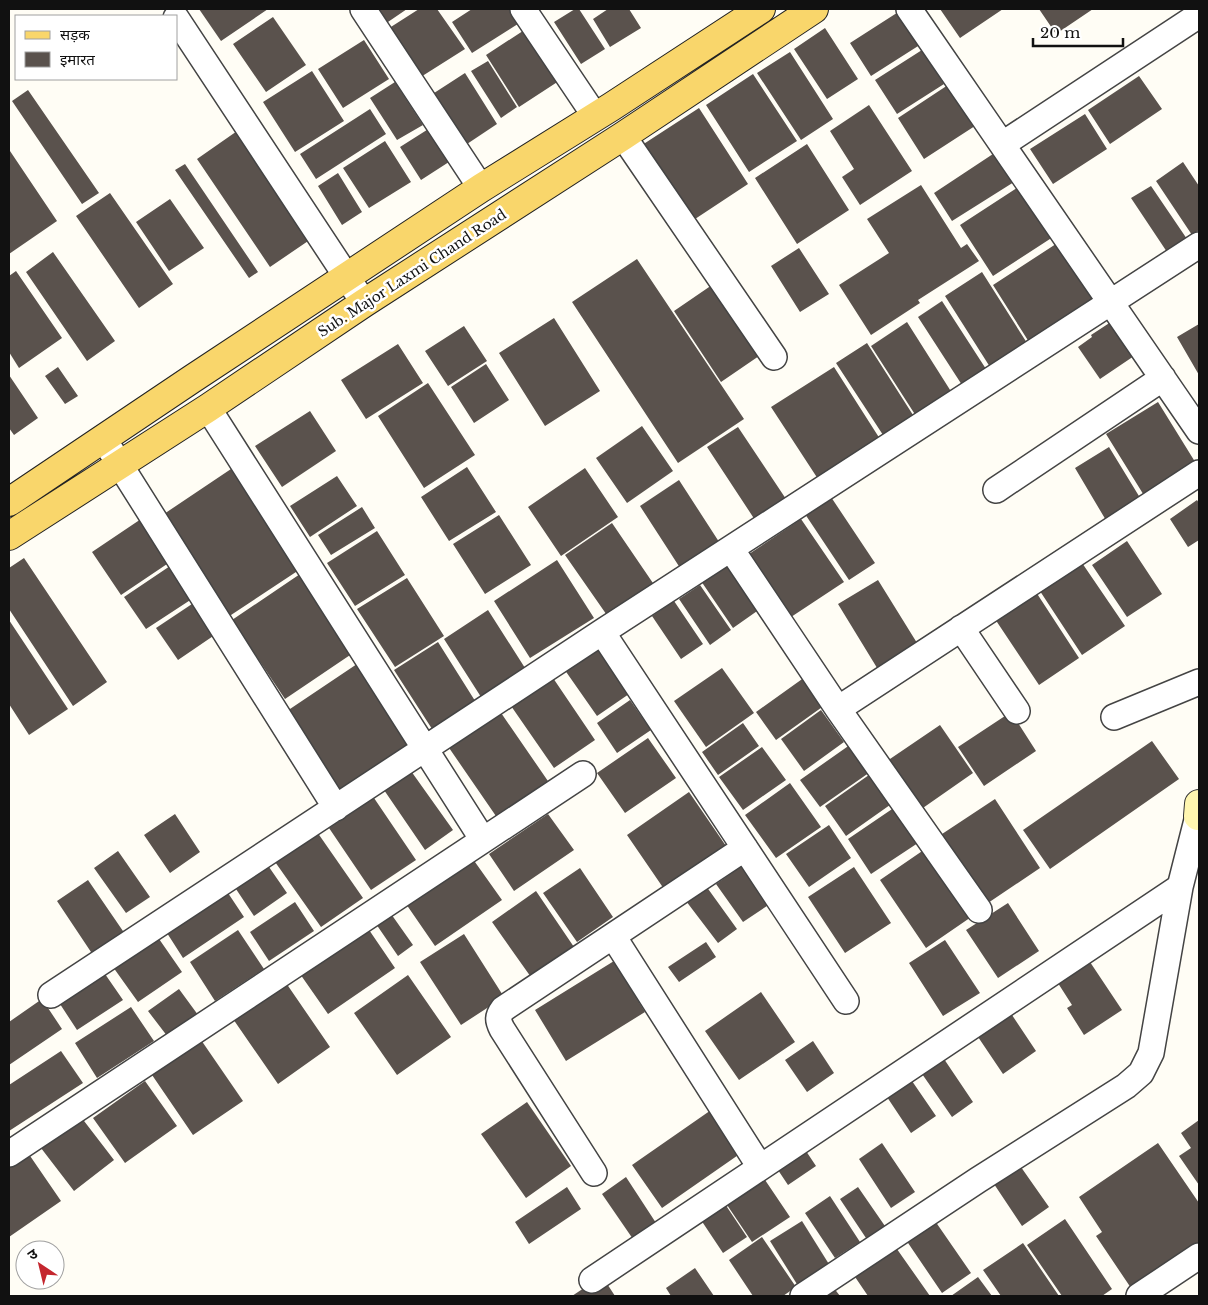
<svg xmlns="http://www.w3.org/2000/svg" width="1208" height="1305" viewBox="0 0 1208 1305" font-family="'Libre Baskerville','Noto Sans Devanagari',serif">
<rect width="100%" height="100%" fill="#fffdf5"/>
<path fill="#5a524d" d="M 199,9 L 268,9 L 221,41 Z
M 375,9 L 407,9 L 385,24 Z
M 419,9 L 437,9 L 465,49 L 416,80 L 383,32 Z
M 472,9 L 513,9 L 521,22 L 472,53 L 452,22 Z
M 575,9 L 579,9 L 605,49 L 581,64 L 554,22 Z
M 608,9 L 629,9 L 641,28 L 610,47 L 593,19 Z
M 903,9 L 926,41 L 871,76 L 850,43 Z
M 940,9 L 1003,9 L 960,38 Z
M 1039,9 L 1093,9 L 1056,34 Z
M 273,17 L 306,65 L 266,92 L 233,44 Z
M 532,25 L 565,77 L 519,107 L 486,55 Z
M 825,28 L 858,79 L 827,99 L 794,49 Z
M 364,40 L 389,79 L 343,108 L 318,69 Z
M 922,50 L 944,84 L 897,114 L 875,80 Z
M 790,52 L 833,119 L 801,140 L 757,73 Z
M 488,61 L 517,107 L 501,118 L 471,71 Z
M 312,71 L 344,121 L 295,152 L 263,102 Z
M 465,73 L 497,124 L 464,146 L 431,95 Z
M 753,74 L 797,141 L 749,172 L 706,105 Z
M 1139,76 L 1162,109 L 1110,144 L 1088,110 Z
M 395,82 L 423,125 L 397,140 L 370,98 Z
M 951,83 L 978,124 L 924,159 L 898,118 Z
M 28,90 L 99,193 L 82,204 L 12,101 Z
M 869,105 L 912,171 L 860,205 L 842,177 L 854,169 L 830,131 Z
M 699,108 L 748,184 L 689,223 L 639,147 Z
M 370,109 L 386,134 L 316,179 L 300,154 Z
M 1085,114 L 1107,149 L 1053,184 L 1030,149 Z
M 430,128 L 452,160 L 421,180 L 400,147 Z
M 240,129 L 314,237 L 270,267 L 197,159 Z
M 385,141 L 411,182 L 369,208 L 343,168 Z
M 807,144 L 849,210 L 797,244 L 755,178 Z
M 10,151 L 57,221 L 9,254 L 9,152 Z
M 996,152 L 1014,182 L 952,221 L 934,193 Z
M 1183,162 L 1199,186 L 1199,230 L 1192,235 L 1156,181 Z
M 185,164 L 258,272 L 249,278 L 175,170 Z
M 338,173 L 362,212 L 342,225 L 318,186 Z
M 921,185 L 961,248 L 967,244 L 979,261 L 918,300 L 920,303 L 871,335 L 839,285 L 889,253 L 867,219 Z
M 1020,186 L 1053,237 L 993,276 L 960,225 Z
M 1151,186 L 1187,239 L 1167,252 L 1131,198 Z
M 110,193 L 173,284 L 139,308 L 76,216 Z
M 170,199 L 204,248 L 169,271 L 136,222 Z
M 1059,242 L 1097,299 L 1029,342 L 993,285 Z
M 799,248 L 829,294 L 800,312 L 771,266 Z
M 53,252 L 115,341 L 87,361 L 26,272 Z
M 637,259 L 744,419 L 678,463 L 572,302 Z
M 16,271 L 62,338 L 19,368 L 9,352 L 9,276 Z
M 982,272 L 1027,343 L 990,367 L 945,296 Z
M 712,285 L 759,356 L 721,382 L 674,311 Z
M 942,301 L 986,369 L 962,385 L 918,317 Z
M 554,318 L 600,391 L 545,426 L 499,353 Z
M 1114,320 L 1137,354 L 1100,379 L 1078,347 L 1092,337 L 1091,335 Z
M 907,322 L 952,393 L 916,416 L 871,346 Z
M 1199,324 L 1199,375 L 1177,337 Z
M 464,326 L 487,361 L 448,386 L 425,351 Z
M 867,343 L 913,415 L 883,435 L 836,363 Z
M 398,344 L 423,383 L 366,419 L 341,380 Z
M 486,364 L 509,400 L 474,423 L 451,387 Z
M 58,367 L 78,396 L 65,404 L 45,376 Z
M 834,367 L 880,439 L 818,479 L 771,407 Z
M 9,375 L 38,418 L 14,435 L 9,428 Z
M 428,383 L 475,455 L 424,488 L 378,416 Z
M 1158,402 L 1197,465 L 1145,497 L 1106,434 Z
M 310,411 L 336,451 L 282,487 L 255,446 Z
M 642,426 L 673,471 L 627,503 L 596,458 Z
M 738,427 L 786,499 L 755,520 L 707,447 Z
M 1109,447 L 1142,501 L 1107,522 L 1075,468 Z
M 467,467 L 496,512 L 449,541 L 421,497 Z
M 585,468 L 618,517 L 561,556 L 528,507 Z
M 231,469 L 299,570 L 228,617 L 161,516 Z
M 337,476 L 357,506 L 310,537 L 290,506 Z
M 679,480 L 723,548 L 684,574 L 640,506 Z
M 831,497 L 875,563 L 849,580 L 805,514 Z
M 1197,500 L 1199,503 L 1199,540 L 1188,547 L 1170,519 Z
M 362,507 L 375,528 L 331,555 L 318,535 Z
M 499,515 L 531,565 L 485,594 L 453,544 Z
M 144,517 L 173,560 L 121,595 L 92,552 Z
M 801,519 L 844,582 L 788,619 L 746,556 Z
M 612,523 L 657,589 L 611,621 L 565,555 Z
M 377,531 L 405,575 L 355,606 L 327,563 Z
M 1127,541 L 1162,594 L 1127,617 L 1092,565 Z
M 1078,557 L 1125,626 L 1082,655 L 1036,585 Z
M 24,558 L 107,682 L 73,706 L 9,609 L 9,568 Z
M 557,560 L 594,618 L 530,658 L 494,601 Z
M 176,562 L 198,595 L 146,629 L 124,597 Z
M 728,562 L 760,609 L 733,628 L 701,581 Z
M 306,570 L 359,649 L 285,699 L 232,620 Z
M 407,578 L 444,636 L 395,667 L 357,609 Z
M 878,580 L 922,651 L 882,676 L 838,604 Z
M 700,585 L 731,630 L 710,645 L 679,599 Z
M 1034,589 L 1079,658 L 1039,685 L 993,616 Z
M 201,598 L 222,630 L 178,660 L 156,628 Z
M 674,601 L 703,644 L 681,659 L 652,616 Z
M 488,610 L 525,668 L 481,697 L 444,639 Z
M 9,620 L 68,709 L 29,735 L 9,704 Z
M 438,642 L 477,704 L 434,732 L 394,670 Z
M 594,644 L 629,694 L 597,716 L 562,666 Z
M 357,664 L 413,749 L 340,797 L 284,713 Z
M 722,668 L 754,713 L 706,747 L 674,701 Z
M 551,675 L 595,740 L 554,768 L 509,703 Z
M 805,677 L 825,705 L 776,740 L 756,712 Z
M 630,700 L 651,730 L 617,753 L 597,723 Z
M 497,707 L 550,784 L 498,819 L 445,742 Z
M 821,710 L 844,742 L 804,771 L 781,739 Z
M 1011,712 L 1036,751 L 984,786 L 958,747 Z
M 743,723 L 759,746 L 718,775 L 702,752 Z
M 940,725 L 973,773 L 920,810 L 887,761 Z
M 648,738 L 676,778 L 625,813 L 597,773 Z
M 1152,741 L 1179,779 L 1050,869 L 1023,830 Z
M 854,742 L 873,770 L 820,807 L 800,780 Z
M 762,747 L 786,780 L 743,810 L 719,777 Z
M 876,770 L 897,800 L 846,836 L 825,806 Z
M 411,771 L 453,830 L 425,850 L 384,790 Z
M 790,783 L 821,827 L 776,858 L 745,815 Z
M 689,792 L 726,846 L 664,889 L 627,835 Z
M 374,798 L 416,860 L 371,890 L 329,828 Z
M 995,799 L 1040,868 L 985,905 L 939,836 Z
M 901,803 L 924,839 L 871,874 L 848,839 Z
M 175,814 L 200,852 L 170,873 L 144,835 Z
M 548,814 L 574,850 L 514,891 L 489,854 Z
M 829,825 L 851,858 L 809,887 L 786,854 Z
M 315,829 L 363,898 L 321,927 L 273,859 Z
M 931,845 L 977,913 L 926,948 L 880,880 Z
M 118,851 L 150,897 L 126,913 L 94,868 Z
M 470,855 L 502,900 L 435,946 L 404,901 Z
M 749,861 L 776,900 L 743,922 L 716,884 Z
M 269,867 L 287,893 L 254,916 L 236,889 Z
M 854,867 L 891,923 L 845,953 L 808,897 Z
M 580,868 L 613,917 L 577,942 L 543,893 Z
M 88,880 L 125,934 L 93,955 L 57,901 Z
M 706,886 L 737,929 L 718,943 L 686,901 Z
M 536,891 L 576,950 L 533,980 L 492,922 Z
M 228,893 L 244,917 L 183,958 L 167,933 Z
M 295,902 L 314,931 L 269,961 L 250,932 Z
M 1008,903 L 1039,951 L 998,978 L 966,930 Z
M 389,911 L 413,945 L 398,956 L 374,921 Z
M 365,924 L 395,968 L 328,1014 L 298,971 Z
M 238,930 L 264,969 L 215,1001 L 190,962 Z
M 464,934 L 504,997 L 461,1025 L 420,962 Z
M 157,936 L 182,972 L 138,1002 L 113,967 Z
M 945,940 L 980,993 L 943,1016 L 909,963 Z
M 706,942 L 716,957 L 679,982 L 668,967 Z
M 1088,959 L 1122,1010 L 1084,1035 L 1067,1008 L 1072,1005 L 1056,980 Z
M 614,961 L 645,1012 L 566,1061 L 535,1010 Z
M 105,974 L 123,1000 L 77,1030 L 60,1004 Z
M 408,975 L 451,1037 L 397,1075 L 354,1013 Z
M 284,980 L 330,1047 L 278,1084 L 231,1016 Z
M 179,989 L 201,1019 L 171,1041 L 148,1011 Z
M 761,992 L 795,1042 L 739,1080 L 705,1031 Z
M 42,999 L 62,1029 L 9,1065 L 9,1022 Z
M 1006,1006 L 1036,1051 L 1003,1074 L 972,1028 Z
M 131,1007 L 154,1041 L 97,1078 L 75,1043 Z
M 199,1037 L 243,1101 L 193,1135 L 150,1072 Z
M 813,1041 L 834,1073 L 807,1092 L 785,1060 Z
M 61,1051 L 83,1083 L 9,1131 L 9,1085 Z
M 942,1056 L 973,1102 L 952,1117 L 920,1071 Z
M 145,1081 L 177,1126 L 125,1163 L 93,1118 Z
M 912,1081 L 936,1116 L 911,1133 L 887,1097 Z
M 527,1102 L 571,1166 L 526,1198 L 481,1134 Z
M 714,1108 L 744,1151 L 662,1208 L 632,1165 Z
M 81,1117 L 114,1160 L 74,1191 L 41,1148 Z
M 1199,1120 L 1199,1185 L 1179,1156 L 1191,1148 L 1181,1133 Z
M 882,1143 L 915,1192 L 891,1208 L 859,1159 Z
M 1158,1143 L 1199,1203 L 1199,1242 L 1131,1288 L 1096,1236 L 1102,1232 L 1079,1197 Z
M 802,1145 L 816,1166 L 788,1185 L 774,1164 Z
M 26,1150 L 61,1201 L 9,1237 L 9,1161 Z
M 1016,1160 L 1049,1207 L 1022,1226 L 990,1178 Z
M 759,1171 L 790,1217 L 752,1242 L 721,1196 Z
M 626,1177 L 658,1226 L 635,1242 L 602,1194 Z
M 567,1187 L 581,1209 L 529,1244 L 515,1222 Z
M 858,1187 L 887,1229 L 868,1241 L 840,1199 Z
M 830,1196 L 860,1242 L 835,1258 L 805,1213 Z
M 723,1201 L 747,1237 L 723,1253 L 699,1217 Z
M 933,1218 L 971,1273 L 942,1293 L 904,1237 Z
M 1065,1219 L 1112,1289 L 1102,1296 L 1062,1296 L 1027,1245 Z
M 802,1221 L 832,1269 L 800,1289 L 770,1241 Z
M 762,1237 L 796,1287 L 783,1296 L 753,1296 L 729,1260 Z
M 892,1242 L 930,1296 L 868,1296 L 851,1271 Z
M 1023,1243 L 1059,1296 L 1001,1296 L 983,1270 Z
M 695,1268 L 714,1296 L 671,1296 L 666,1288 Z
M 602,1276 L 615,1296 L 572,1296 Z
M 978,1277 L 992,1296 L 951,1296 Z
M 830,1283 L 840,1296 L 812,1296 Z"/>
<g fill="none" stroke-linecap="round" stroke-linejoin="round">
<defs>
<path id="street" d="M 363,9 L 481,188
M 523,9 L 595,116
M 909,9 L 1199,431
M 176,18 L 364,303
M 623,136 L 774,357
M 1003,144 L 1199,15
M 208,408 L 483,840
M 103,438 L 336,808
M 996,490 L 1163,378
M 731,549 L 838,709 L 979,910
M 961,628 L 1017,711
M 602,632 L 846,1001
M 838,709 L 1199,473
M 1114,717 L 1199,682
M 613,936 L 760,1167
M 51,995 L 602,632 L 1199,245
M 9,1154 L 583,774
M 594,1173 L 502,1029 C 498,1021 497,1017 503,1009 L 745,848
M 592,1280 L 1180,887
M 803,1296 L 978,1180 L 1126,1086 L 1141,1073 L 1151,1053 L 1180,887 L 1198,816
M 1139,1296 L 1199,1256"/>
<path id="secondary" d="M 1199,804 L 1198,816 L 1199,816"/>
<path id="primary" d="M 9,502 L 192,379 L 481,188 L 611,107 L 761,9
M 9,536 L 208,408 L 364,303 L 623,136 L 814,9"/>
</defs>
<use href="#street" stroke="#444" stroke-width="28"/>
<use href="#secondary" stroke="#333" stroke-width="30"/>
<use href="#primary" stroke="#222" stroke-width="30"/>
<use href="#street" stroke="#fff" stroke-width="25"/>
<use href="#secondary" stroke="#fff6b0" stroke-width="28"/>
<use href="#primary" stroke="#f9d66b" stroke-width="28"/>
</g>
<g text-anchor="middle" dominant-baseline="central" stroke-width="5" stroke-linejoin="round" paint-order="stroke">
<g font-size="14" fill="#111" stroke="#fff">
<text transform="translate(412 273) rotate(-33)">Sub. Major Laxmi Chand Road</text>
</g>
</g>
<rect width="1208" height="1305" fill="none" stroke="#111111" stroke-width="20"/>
<rect x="15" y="15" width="162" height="65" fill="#ffffff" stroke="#a0a0a0"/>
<rect x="25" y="31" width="25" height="8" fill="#f9d66b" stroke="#a0a0a0"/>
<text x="60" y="40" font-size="15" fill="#111111">सड़क</text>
<rect x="25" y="52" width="25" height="15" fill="#5a524d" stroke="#a0a0a0"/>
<text x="60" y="65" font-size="15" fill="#111111">इमारत</text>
<g transform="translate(40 1265) rotate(325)"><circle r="24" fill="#ffffff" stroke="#a0a0a0"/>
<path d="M0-4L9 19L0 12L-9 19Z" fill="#c4262e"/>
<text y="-8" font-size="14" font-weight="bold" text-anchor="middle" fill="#111111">उ</text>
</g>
<path d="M1033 38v8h90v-8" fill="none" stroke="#111111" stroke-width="2.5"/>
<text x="1040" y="38" font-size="15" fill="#111111" stroke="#ffffff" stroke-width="4" paint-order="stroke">20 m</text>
</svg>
